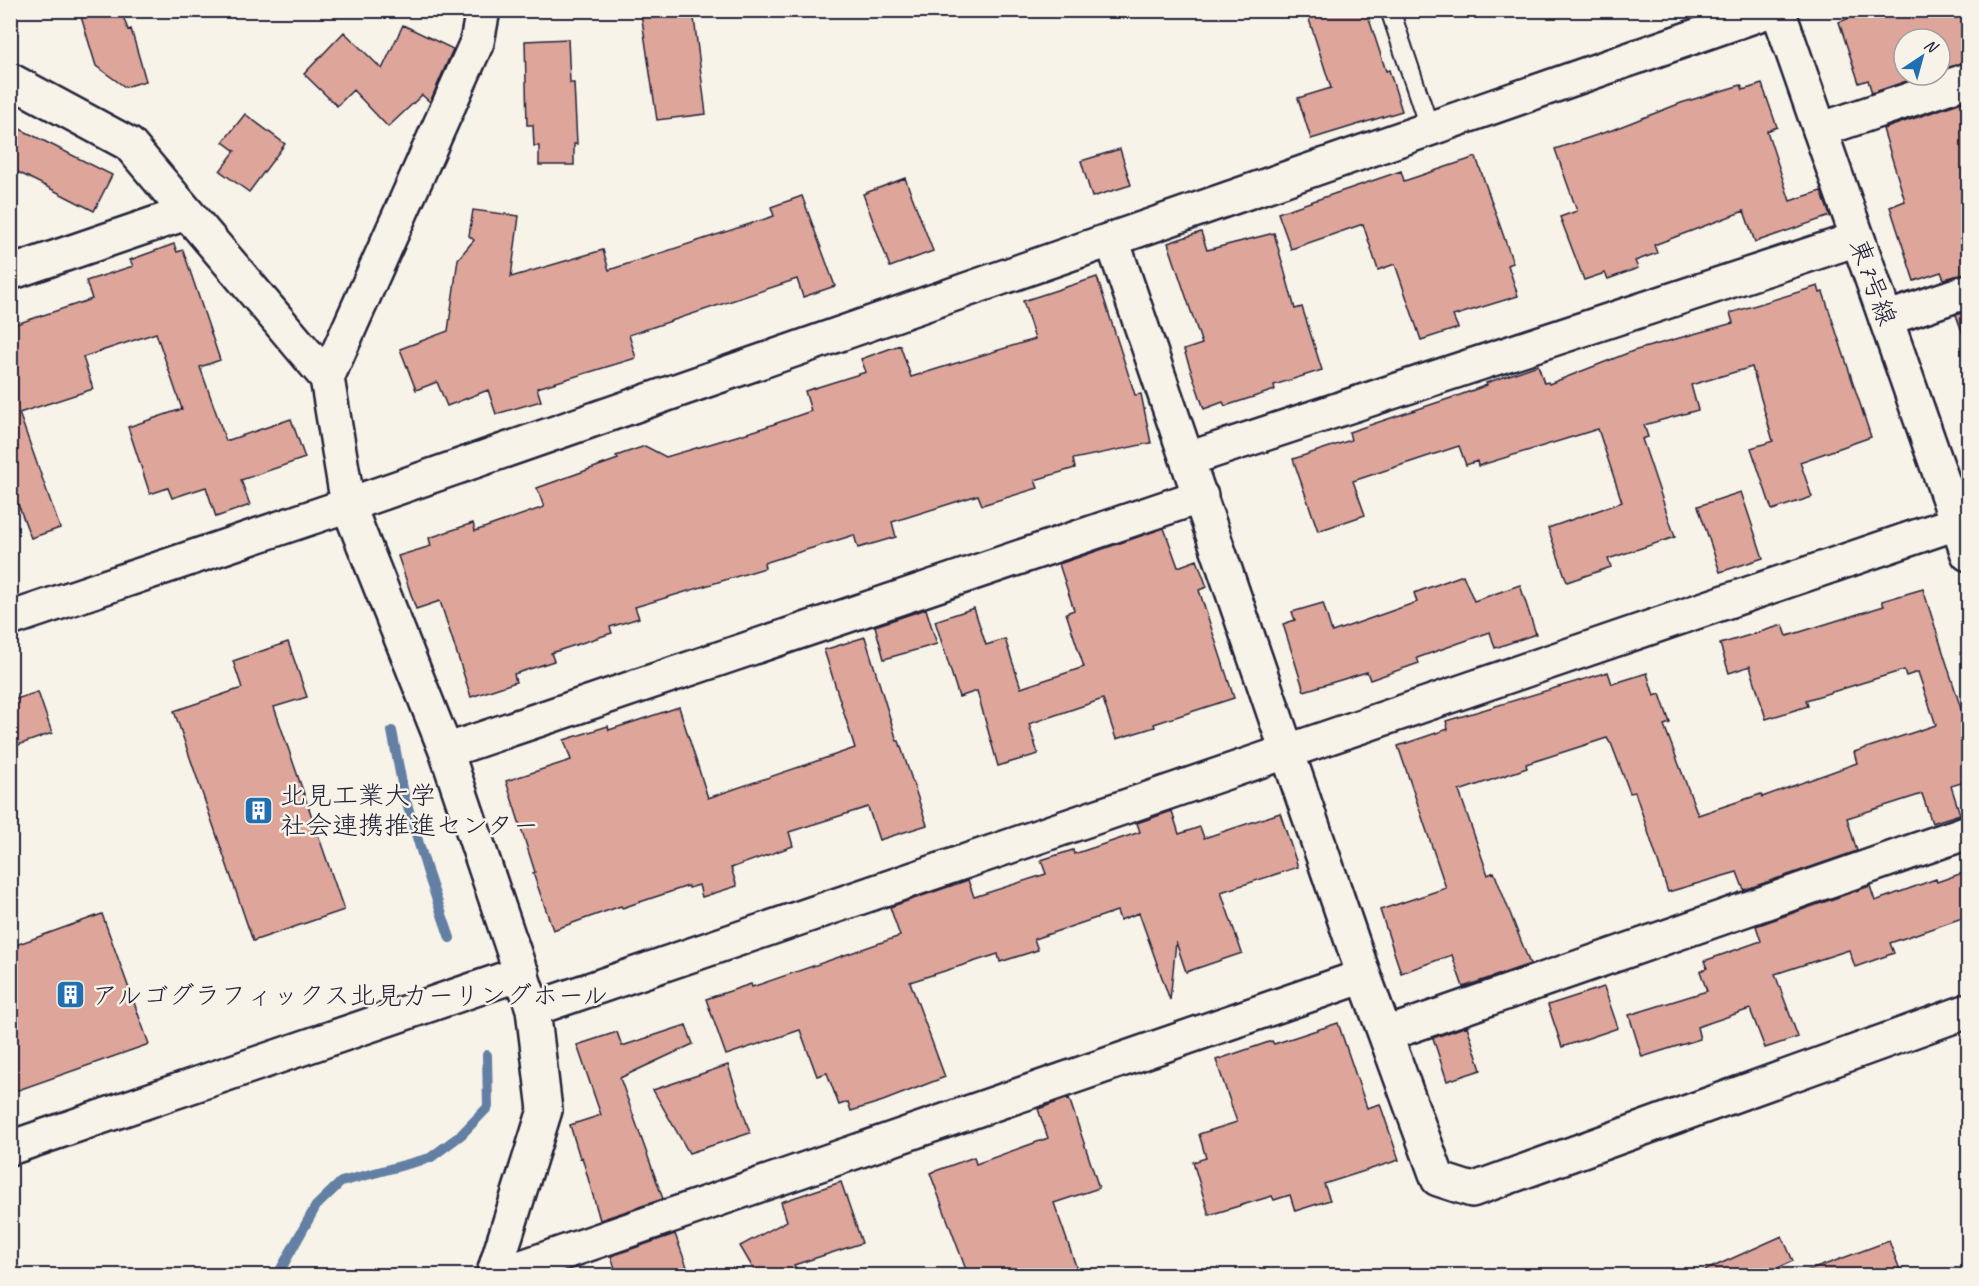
<svg xmlns="http://www.w3.org/2000/svg" width="1979" height="1286" viewBox="0 0 1979 1286" font-family="Caveat,'Klee One',sans-serif">
<rect width="100%" height="100%" fill="#f7f3e8"/>
<filter id="ink" filterUnits="userSpaceOnUse"><feTurbulence type="fractalNoise" baseFrequency=".0167" numOctaves="2"/><feDisplacementMap in="SourceGraphic" scale="12" xChannelSelector="R" yChannelSelector="G"/><feConvolveMatrix kernelMatrix="1 2 1 2 8 2 1 2 1" color-interpolation-filters="sRGB"/></filter>
<g filter="url(#ink)">
<g fill="none" stroke-linecap="round" stroke-linejoin="round">
<path stroke="#647fa4" stroke-width="10" d="M 392,731 L 404,794 L 429,877 L 450,938
M 277,1276 L 316,1206 L 341,1182 L 430,1158 L 461,1135 L 488,1107 L 487,1055"/>
</g>
<path fill="#dea59a" stroke="#22223b" stroke-width="1.5" d="M 79,10 L 121,10 L 128,30 L 131,29 L 146,81 L 125,87 L 96,66 Z
M 657,10 L 693,10 L 706,114 L 657,120 L 641,13 Z
M 1306,10 L 1366,10 L 1386,71 L 1389,70 L 1402,111 L 1311,139 L 1298,98 L 1331,88 Z
M 1871,10 L 1968,10 L 1968,62 L 1940,70 L 1940,39 L 1904,39 L 1904,75 L 1924,75 L 1872,93 L 1868,80 L 1859,83 L 1839,22 Z
M 403,25 L 453,49 L 430,102 L 422,95 L 388,127 L 353,90 L 337,106 L 304,74 L 344,32 L 382,69 Z
M 568,39 L 570,83 L 574,83 L 577,144 L 574,144 L 574,165 L 539,165 L 539,146 L 534,146 L 533,125 L 527,125 L 525,41 Z
M 1762,84 L 1777,127 L 1767,131 L 1790,201 L 1821,191 L 1830,216 L 1755,242 L 1744,211 L 1654,245 L 1657,253 L 1635,261 L 1638,268 L 1608,279 L 1605,273 L 1584,280 L 1560,217 L 1577,211 L 1555,149 L 1612,130 L 1681,103 L 1741,85 L 1743,90 Z
M 1968,100 L 1968,273 L 1944,279 L 1941,272 L 1914,281 L 1890,207 L 1905,201 L 1883,129 Z
M 245,114 L 285,144 L 249,192 L 220,171 L 235,151 L 223,142 Z
M 10,124 L 112,175 L 94,211 L 10,168 Z
M 1120,149 L 1131,185 L 1092,197 L 1081,161 Z
M 1476,157 L 1513,263 L 1508,265 L 1518,296 L 1453,316 L 1458,328 L 1421,340 L 1395,264 L 1378,270 L 1363,224 L 1291,249 L 1278,213 L 1401,171 L 1404,181 Z
M 905,178 L 933,251 L 890,267 L 863,194 Z
M 802,196 L 835,286 L 803,297 L 797,279 L 629,335 L 636,358 L 537,388 L 541,401 L 496,414 L 488,390 L 447,406 L 437,382 L 416,390 L 400,349 L 448,331 L 458,259 L 474,240 L 469,236 L 473,210 L 519,216 L 511,277 L 603,250 L 609,270 L 774,216 L 771,207 Z
M 1201,232 L 1207,250 L 1274,233 L 1295,309 L 1302,307 L 1322,370 L 1274,385 L 1275,390 L 1225,406 L 1223,402 L 1204,409 L 1184,350 L 1202,344 L 1168,243 Z
M 174,244 L 177,252 L 183,250 L 220,360 L 200,367 L 226,441 L 291,419 L 305,458 L 241,480 L 250,505 L 216,517 L 206,487 L 172,498 L 168,488 L 150,494 L 128,427 L 182,409 L 156,333 L 83,357 L 93,389 L 19,413 L 60,528 L 31,538 L 18,504 L 10,507 L 10,326 L 92,299 L 86,281 L 133,266 L 130,260 Z
M 1097,277 L 1135,395 L 1141,394 L 1151,443 L 1073,459 L 1075,468 L 1035,480 L 1038,488 L 982,505 L 978,495 L 892,522 L 896,537 L 858,548 L 854,535 L 764,563 L 765,568 L 635,607 L 639,618 L 610,627 L 612,633 L 551,653 L 554,661 L 514,674 L 516,682 L 471,697 L 440,601 L 416,609 L 398,556 L 431,546 L 429,538 L 473,523 L 475,531 L 544,507 L 537,488 L 618,459 L 616,456 L 645,446 L 666,457 L 757,430 L 811,411 L 805,391 L 866,372 L 861,359 L 900,345 L 911,377 L 1035,339 L 1023,301 Z
M 1818,286 L 1820,293 L 1823,292 L 1871,437 L 1800,462 L 1812,497 L 1772,510 L 1751,448 L 1773,441 L 1752,367 L 1691,385 L 1698,410 L 1644,425 L 1648,437 L 1642,439 L 1675,537 L 1608,559 L 1611,567 L 1567,582 L 1548,528 L 1622,502 L 1598,429 L 1478,466 L 1477,461 L 1466,465 L 1459,446 L 1353,481 L 1365,515 L 1318,531 L 1293,459 L 1351,440 L 1349,432 L 1460,395 L 1487,385 L 1486,383 L 1538,365 L 1544,383 L 1548,382 L 1549,384 L 1633,351 L 1733,323 L 1730,313 Z
M 1968,311 L 1968,336 L 1964,337 L 1956,315 Z
M 1741,492 L 1763,558 L 1720,572 L 1698,506 Z
M 1164,528 L 1178,567 L 1197,560 L 1207,587 L 1199,590 L 1234,698 L 1154,724 L 1155,727 L 1116,739 L 1103,699 L 1029,724 L 1038,754 L 998,766 L 977,691 L 959,697 L 935,621 L 974,608 L 986,645 L 1005,639 L 1021,688 L 1084,667 L 1066,613 L 1074,610 L 1059,564 Z
M 1463,575 L 1474,601 L 1520,585 L 1536,634 L 1495,648 L 1490,632 L 1417,658 L 1419,663 L 1370,680 L 1367,672 L 1304,691 L 1283,624 L 1295,620 L 1292,612 L 1323,603 L 1332,632 L 1417,602 L 1414,593 Z
M 1923,589 L 1963,715 L 1968,714 L 1968,781 L 1951,786 L 1960,814 L 1932,823 L 1922,794 L 1847,818 L 1857,851 L 1744,890 L 1737,872 L 1668,892 L 1635,792 L 1630,793 L 1611,743 L 1610,743 L 1607,738 L 1526,764 L 1527,768 L 1459,791 L 1488,875 L 1494,872 L 1530,964 L 1463,987 L 1452,955 L 1401,973 L 1380,910 L 1446,888 L 1398,746 L 1448,729 L 1446,721 L 1608,672 L 1612,684 L 1647,673 L 1654,696 L 1660,694 L 1670,723 L 1664,725 L 1698,815 L 1761,794 L 1762,797 L 1857,763 L 1854,752 L 1936,725 L 1918,672 L 1906,676 L 1904,670 L 1806,700 L 1808,706 L 1766,719 L 1750,666 L 1729,673 L 1720,644 L 1783,625 L 1787,636 L 1884,606 L 1882,601 Z
M 926,609 L 937,644 L 884,659 L 875,626 Z
M 865,637 L 897,741 L 899,741 L 927,825 L 879,840 L 868,807 L 789,832 L 793,846 L 731,868 L 737,886 L 702,897 L 699,885 L 689,888 L 688,886 L 622,908 L 621,906 L 553,930 L 533,873 L 535,872 L 506,781 L 571,760 L 564,740 L 608,726 L 609,730 L 679,707 L 708,798 L 855,748 L 824,650 Z
M 288,642 L 307,697 L 274,707 L 344,910 L 253,941 L 174,711 L 242,688 L 233,661 Z
M 38,692 L 52,733 L 10,748 L 10,701 Z
M 1172,811 L 1179,834 L 1200,827 L 1204,838 L 1280,813 L 1298,867 L 1221,892 L 1242,953 L 1186,972 L 1176,942 L 1170,1000 L 1139,913 L 1120,920 L 1117,911 L 1034,939 L 1038,950 L 1000,962 L 998,954 L 910,982 L 945,1077 L 883,1101 L 851,1111 L 848,1102 L 839,1105 L 827,1073 L 817,1076 L 800,1030 L 726,1055 L 706,999 L 751,984 L 752,987 L 900,936 L 890,907 L 968,880 L 974,897 L 1046,874 L 1041,860 L 1073,850 L 1074,854 L 1140,832 L 1137,823 Z
M 1968,871 L 1968,916 L 1890,943 L 1894,953 L 1855,967 L 1849,950 L 1775,974 L 1798,1037 L 1765,1048 L 1750,1009 L 1697,1027 L 1700,1039 L 1642,1057 L 1629,1015 L 1707,991 L 1700,971 L 1707,968 L 1704,961 L 1761,941 L 1756,926 L 1870,886 L 1875,901 L 1936,879 L 1937,882 Z
M 102,914 L 149,1044 L 10,1093 L 10,947 Z
M 1604,987 L 1618,1028 L 1562,1047 L 1548,1005 Z
M 1338,1023 L 1367,1108 L 1380,1104 L 1399,1160 L 1324,1184 L 1330,1200 L 1295,1211 L 1290,1195 L 1274,1200 L 1272,1196 L 1209,1215 L 1193,1162 L 1206,1158 L 1199,1134 L 1237,1122 L 1216,1060 L 1272,1041 L 1274,1044 Z
M 686,1025 L 693,1044 L 620,1078 L 663,1199 L 600,1220 L 582,1157 L 580,1158 L 570,1125 L 601,1115 L 577,1045 L 617,1032 L 622,1046 Z
M 1467,1026 L 1481,1070 L 1447,1081 L 1433,1038 Z
M 728,1065 L 750,1133 L 689,1153 L 653,1090 Z
M 1069,1098 L 1099,1188 L 1054,1203 L 1079,1275 L 968,1275 L 930,1173 L 974,1157 L 976,1164 L 1048,1138 L 1038,1109 Z
M 841,1182 L 862,1243 L 794,1265 L 800,1275 L 757,1275 L 740,1246 L 787,1221 L 781,1202 Z
M 675,1234 L 690,1275 L 617,1275 L 611,1256 Z
M 1782,1236 L 1793,1261 L 1763,1275 L 1695,1275 Z
M 1889,1241 L 1902,1275 L 1805,1275 L 1805,1272 Z"/>
<g fill="none" stroke-linecap="round" stroke-linejoin="round">
<defs>
<path id="lane" d="M 1390,10 L 1430,130"/>
<path id="street" d="M 10,80 L 129,144 L 327,378 L 348,505 L 446,751 L 533,1009 L 545,1110 L 493,1276
M 1820,130 L 1968,80
M 1112,240 L 1364,976 L 1438,1179 L 1472,1190 L 1968,1011
M 10,273 L 186,213
M 1886,319 L 1968,291
M 327,378 L 477,42 L 483,10
M 1188,459 L 1857,239
M 10,619 L 348,505 L 1771,10
M 446,751 L 1201,496
M 533,1009 L 1968,519
M 1387,1034 L 1968,832
M 10,1148 L 522,973
M 496,1276 L 1364,976"/>
<path id="secondary" d="M 1778,10 L 1968,554"/>
</defs>
<use href="#lane" stroke="#22223b" stroke-width="22"/>
<use href="#street" stroke="#22223b" stroke-width="38"/>
<use href="#secondary" stroke="#22223b" stroke-width="38"/>
<use href="#lane" stroke="#f7f3e8" stroke-width="18"/>
<use href="#street" stroke="#f7f3e8" stroke-width="33"/>
<use href="#secondary" stroke="#f7f3e8" stroke-width="33"/>
</g>
</g>
<defs>
<symbol id="building-square" viewBox="-11 -11 22 22"><rect x="-9" y="-9" width="18" height="18" rx="4" fill="#1f6fb2" stroke="#f7f3e8"/><path d="M-4-6H4V6H1V3H-1V6H-4ZM-2.5-4.3h1.7v1.8h-1.7ZM.8-4.3h1.7v1.8H.8ZM-2.5-1h1.7V.8h-1.7ZM.8-1h1.7V.8H.8Z" fill="#fff"/></symbol>
</defs>
<g fill-rule="evenodd">
<use href="#building-square" x="242" y="794" width="33" height="33"/>
<use href="#building-square" x="54" y="978" width="33" height="33"/>
</g>
<g text-anchor="middle" dominant-baseline="central" stroke-width="5" stroke-linejoin="round" paint-order="stroke">
<g font-size="26" fill="#22223b" stroke="#f7f3e8">
<text transform="translate(1873 282) rotate(70)">東7号線</text>
</g>
<g font-size="26" fill="#22223b" stroke="#f7f3e8" text-anchor="start">
<text x="280" y="795">北見工業大学<tspan x="280" dy="30">社会連携推進センター</tspan></text>
<text x="92" y="995">アルゴグラフィックス北見カーリングホール</text>
</g>
</g>
<rect width="1979" height="1286" fill="none" stroke="#f7f3e8" stroke-width="36"/>
<rect x="18" y="18" width="1943" height="1250" fill="none" stroke="#22223b" stroke-width="2" filter="url(#ink)"/>
<g transform="translate(1922 57) rotate(36)"><circle r="28" fill="#f7f3e8" stroke="#a29fa3" stroke-width="1.5"/>
<path d="M0-4.5L10 22L0 15L-10 22Z" fill="#1f6fb2"/>
<text y="-9" font-size="16" font-weight="bold" text-anchor="middle" fill="#22223b">N</text>
</g>
</svg>
